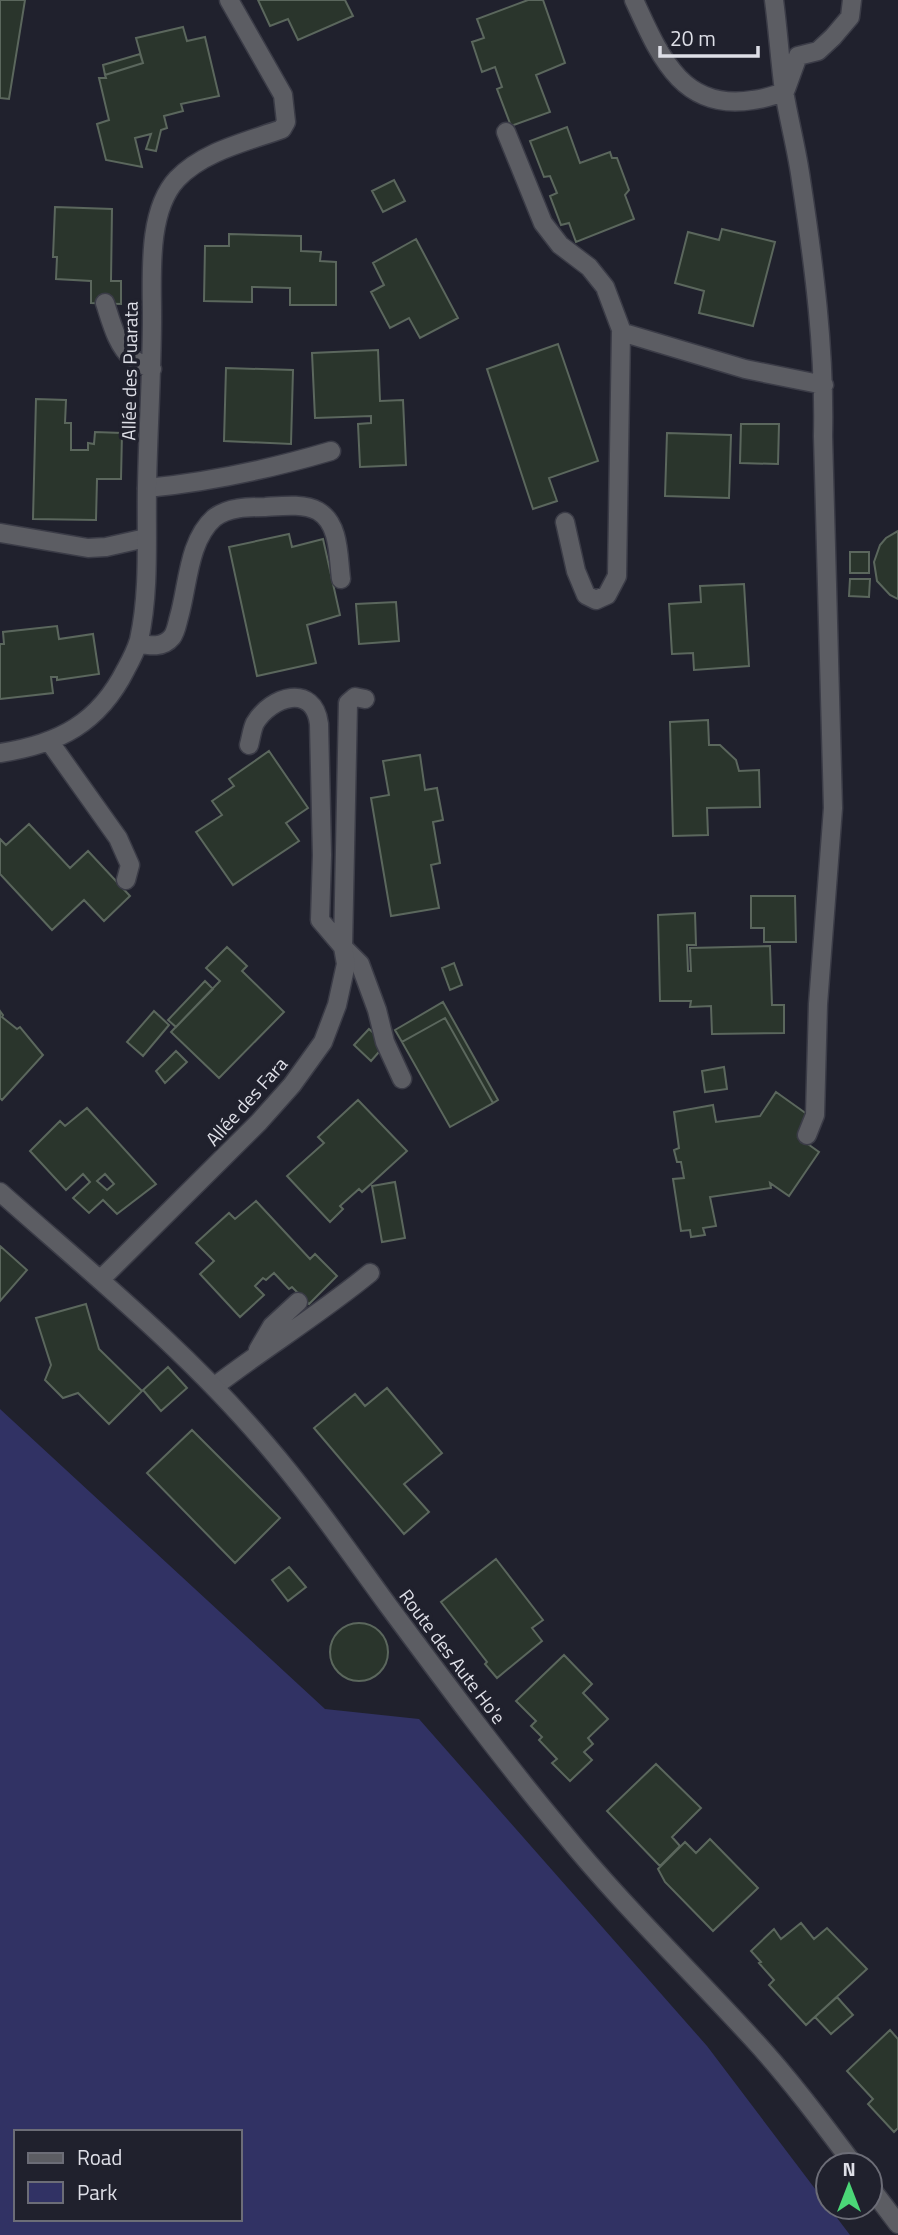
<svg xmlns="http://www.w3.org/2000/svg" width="898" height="2235" viewBox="0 0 898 2235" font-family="'Titillium Web',sans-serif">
<rect width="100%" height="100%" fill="#20212d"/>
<path fill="#313264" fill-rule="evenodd" d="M 0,1409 L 325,1709 L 419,1719 L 707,2046 L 850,2235 L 0,2235 ZM 16,2132 L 240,2132 L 240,2219 L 16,2219 Z"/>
<path fill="#2a352c" stroke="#5b675d" stroke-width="2" fill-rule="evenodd" d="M 0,0 L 25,0 L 9,99 L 0,98 Z
M 258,0 L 345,0 L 353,16 L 298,40 L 288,19 L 270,26 Z
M 528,0 L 543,0 L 565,63 L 536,75 L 550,112 L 511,126 L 497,89 L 502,87 L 495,67 L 482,72 L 472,42 L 484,38 L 477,19 Z
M 183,27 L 187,41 L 205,37 L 219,96 L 181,104 L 183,111 L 164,116 L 167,128 L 161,130 L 156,151 L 146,149 L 151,134 L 135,138 L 142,167 L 106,160 L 97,124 L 109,120 L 99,78 L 106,78 L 105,75 L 143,63 L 136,38 Z
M 140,54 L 143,63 L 105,75 L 103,65 Z
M 567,127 L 580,163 L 610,152 L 612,158 L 617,158 L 629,190 L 625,195 L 634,219 L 576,242 L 569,223 L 561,225 L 550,196 L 557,193 L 550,176 L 544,177 L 530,141 Z
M 394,180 L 405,201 L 383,212 L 372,191 Z
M 55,207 L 112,209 L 111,281 L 121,281 L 121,304 L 91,303 L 91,281 L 56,279 L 57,257 L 53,257 Z
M 722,229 L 775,242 L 753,326 L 699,313 L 704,291 L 675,283 L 688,232 L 719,240 Z
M 229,234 L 301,236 L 301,251 L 321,252 L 320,261 L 336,262 L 336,305 L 290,305 L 290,288 L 252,287 L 252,302 L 204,301 L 205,246 L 229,246 Z
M 416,239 L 458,318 L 420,338 L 409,318 L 390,328 L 371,292 L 384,285 L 373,263 Z
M 558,344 L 598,461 L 549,478 L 557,501 L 533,509 L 487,369 Z
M 378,350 L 380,401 L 403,400 L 406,465 L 360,467 L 358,424 L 371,423 L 371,416 L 315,418 L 312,353 Z
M 226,368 L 293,370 L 291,444 L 224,441 Z
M 36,399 L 66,400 L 65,423 L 71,423 L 71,450 L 88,450 L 88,443 L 94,444 L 95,432 L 122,433 L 121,479 L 97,479 L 96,520 L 33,519 Z
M 741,424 L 779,424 L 778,464 L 740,463 Z
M 667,433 L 731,435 L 729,498 L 665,496 Z
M 898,531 L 898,599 L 890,595 L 877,581 L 874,562 L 880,545 L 886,538 Z
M 289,534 L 292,547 L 323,539 L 340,615 L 307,625 L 316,663 L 257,676 L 229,547 Z
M 850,552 L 869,552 L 869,573 L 850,573 Z
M 850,579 L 870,579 L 869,597 L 849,596 Z
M 744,584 L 749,666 L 694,670 L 693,653 L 672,654 L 669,604 L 701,602 L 700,586 Z
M 396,602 L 399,641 L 359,644 L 356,604 Z
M 57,626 L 59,639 L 93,634 L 99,674 L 57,680 L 57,677 L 51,677 L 53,693 L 0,699 L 0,644 L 4,644 L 3,632 Z
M 708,720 L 709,745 L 720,745 L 736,760 L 739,771 L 759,770 L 760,807 L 707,808 L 708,835 L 673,836 L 670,722 Z
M 269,751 L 308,808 L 286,823 L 299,841 L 233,885 L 196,832 L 222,815 L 212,801 L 234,786 L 229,779 Z
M 420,755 L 425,790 L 437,788 L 443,820 L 433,822 L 440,863 L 431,865 L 439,908 L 391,916 L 371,798 L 389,795 L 383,761 Z
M 29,824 L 70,868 L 88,851 L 130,896 L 104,921 L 84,900 L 52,930 L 0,874 L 0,839 L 6,845 Z
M 751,896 L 795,896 L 796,942 L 764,942 L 764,928 L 751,928 Z
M 695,913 L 696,945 L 687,945 L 688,971 L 691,971 L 690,948 L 770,946 L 772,1005 L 784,1005 L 784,1033 L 712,1034 L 711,1006 L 690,1007 L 691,1001 L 660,1001 L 658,915 Z
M 227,947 L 247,966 L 242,971 L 284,1012 L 219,1078 L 171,1032 L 220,981 L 206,968 Z
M 454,963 L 462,985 L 450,990 L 442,968 Z
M 205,981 L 213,989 L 176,1027 L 168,1020 Z
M 443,1002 L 498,1100 L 493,1103 L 445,1018 L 402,1042 L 395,1030 Z
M 0,1011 L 3,1015 L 2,1017 L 17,1029 L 20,1027 L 43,1055 L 2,1100 L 0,1098 Z
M 154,1011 L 169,1025 L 143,1056 L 127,1042 Z
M 445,1018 L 493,1103 L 450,1127 L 402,1042 Z
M 369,1029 L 386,1044 L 371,1061 L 354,1045 Z
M 176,1051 L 187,1062 L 165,1083 L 156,1071 Z
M 724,1067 L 727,1089 L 705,1092 L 702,1071 Z
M 776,1092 L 811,1117 L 798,1137 L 819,1152 L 789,1196 L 770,1183 L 771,1188 L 710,1197 L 716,1226 L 703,1228 L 705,1235 L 691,1237 L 690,1230 L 681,1231 L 673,1179 L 684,1178 L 681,1162 L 677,1162 L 674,1150 L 679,1148 L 674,1112 L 713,1105 L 716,1122 L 760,1116 Z
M 358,1100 L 407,1151 L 362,1192 L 359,1189 L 340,1206 L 343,1209 L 330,1222 L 287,1176 L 324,1143 L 318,1137 Z
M 87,1108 L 156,1184 L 117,1214 L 103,1200 L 89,1213 L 73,1198 L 90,1182 L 83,1174 L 66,1190 L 30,1151 L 60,1121 L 65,1126 ZM 105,1174 L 114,1184 L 107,1190 L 97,1181 Z
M 395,1182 L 405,1238 L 382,1242 L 372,1186 Z
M 256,1201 L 310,1259 L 315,1254 L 337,1276 L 309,1304 L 292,1287 L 289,1289 L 274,1273 L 266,1280 L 263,1278 L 255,1286 L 264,1295 L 240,1317 L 200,1274 L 214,1261 L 196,1243 L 229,1213 L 235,1219 Z
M 0,1246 L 27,1270 L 0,1301 Z
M 86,1304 L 99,1349 L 142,1391 L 109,1424 L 78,1393 L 63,1398 L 45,1380 L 51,1365 L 36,1318 Z
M 168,1367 L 187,1388 L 161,1411 L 143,1390 Z
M 387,1388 L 442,1453 L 404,1484 L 429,1512 L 404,1534 L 314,1428 L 355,1394 L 365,1406 Z
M 192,1430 L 280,1518 L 235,1563 L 147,1473 Z
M 496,1559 L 543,1620 L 532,1628 L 542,1641 L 497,1678 L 485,1664 L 487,1662 L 441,1602 Z
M 289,1567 L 306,1587 L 288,1601 L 272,1580 Z
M330 1652a29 29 0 1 1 58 0a29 29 0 1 1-58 0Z
M 564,1655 L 592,1684 L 583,1693 L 608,1719 L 588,1738 L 593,1744 L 584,1752 L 592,1760 L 570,1781 L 552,1763 L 557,1759 L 539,1740 L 542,1737 L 531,1726 L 536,1721 L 516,1701 Z
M 656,1764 L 701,1808 L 672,1837 L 680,1846 L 660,1866 L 607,1811 Z
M 710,1839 L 758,1888 L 713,1931 L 665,1882 L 658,1869 L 685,1842 L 696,1853 Z
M 801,1923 L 814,1939 L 827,1928 L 867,1969 L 806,2025 L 769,1985 L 774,1980 L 759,1963 L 761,1962 L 751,1951 L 774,1929 L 781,1939 Z
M 837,1997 L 853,2015 L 831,2034 L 815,2017 Z
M 890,2030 L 898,2039 L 898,2128 L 894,2132 L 868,2104 L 873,2099 L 847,2071 Z"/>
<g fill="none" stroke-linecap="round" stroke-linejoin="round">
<defs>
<path id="service" d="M 147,488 C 210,482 270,469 331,451
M 1,533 L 88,548 L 106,547 L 146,538
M 343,947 L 360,964 L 377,1010 L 385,1042 L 402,1079
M 258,1350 L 272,1326 L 298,1302
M 215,1386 C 266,1347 320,1314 370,1273"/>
<path id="minor" d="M 634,0 C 659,54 681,112 753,100 C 764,99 774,95 785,92
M 774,0 C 778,30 780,61 784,91 C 789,121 797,150 801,180 C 814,265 825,350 823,436 L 833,808 L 818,1004 L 815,1115 L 807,1135
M 786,89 L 798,56 L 818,51 L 833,37 L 850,17 L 852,0
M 506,132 L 543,223 L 560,245 L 589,267 L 605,287 L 622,332
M 105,303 C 111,321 117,346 132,358 C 138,363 146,366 152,369
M 565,522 L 576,571 L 586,595 L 596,600 L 607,595 L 617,576 L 621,332 L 745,369 L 824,385
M 138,643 C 150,646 163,648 172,637 C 176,632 177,624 179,617 C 188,586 188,541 214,518 C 228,507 248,507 265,507 C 281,506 304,503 318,511 C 340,524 338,556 341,579
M 49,741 L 118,838 L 130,865 L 126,880
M 0,753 C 59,744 99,723 126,669 C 131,660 136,650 139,640 C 150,590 146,537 147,486 C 148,430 152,373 152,316 C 152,275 147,211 177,179 C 204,151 246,142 282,129 L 286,122 L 283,95 L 229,0
M 343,947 L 348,703 L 355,697 L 365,699
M 0,1192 C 90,1272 187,1351 265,1443 C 309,1494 347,1549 387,1604 C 444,1681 501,1758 562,1831 C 621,1904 689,1969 752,2038 C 789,2078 821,2121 854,2165
M 100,1280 L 259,1122 L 292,1085 L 323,1042 L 337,1005 L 346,964 L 343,947 L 320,920 L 322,855 L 319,724 C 314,683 271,696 255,723 C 252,729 251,738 249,745
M 870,2187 L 898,2224"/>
</defs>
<use href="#service" stroke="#3b3c47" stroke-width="21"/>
<use href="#minor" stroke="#3b3c47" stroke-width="21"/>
<use href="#service" stroke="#5c5d63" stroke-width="18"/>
<use href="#minor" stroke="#5c5d63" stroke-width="18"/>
</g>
<g text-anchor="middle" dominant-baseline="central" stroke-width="7" stroke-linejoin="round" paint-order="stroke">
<g font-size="19" fill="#dedfe7" stroke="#20212d">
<text transform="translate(129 371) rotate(-89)">Allée des Puarata</text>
<text transform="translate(246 1101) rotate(-48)">Allée des Fara</text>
<text transform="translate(453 1656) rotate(53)">Route des Aute Ho'e</text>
</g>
</g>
<rect x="14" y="2130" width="228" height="91" fill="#20212d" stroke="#6c6d77" stroke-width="2"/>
<rect x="28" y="2153" width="35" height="10" fill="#5c5d63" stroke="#6c6d77" stroke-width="2"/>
<text x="77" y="2165" font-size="21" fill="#dedfe7">Road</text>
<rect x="28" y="2182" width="35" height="21" fill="#313264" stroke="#6c6d77" stroke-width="2"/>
<text x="77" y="2200" font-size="21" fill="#dedfe7">Park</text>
<g transform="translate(849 2186)"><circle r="33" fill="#20212d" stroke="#6c6d77" stroke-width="2"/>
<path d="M0-5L12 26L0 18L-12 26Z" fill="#4bd677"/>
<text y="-10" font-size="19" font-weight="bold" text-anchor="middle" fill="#dedfe7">N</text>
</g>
<path d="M660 46v10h98v-10" fill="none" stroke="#dedfe7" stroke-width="3.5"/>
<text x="670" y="46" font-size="21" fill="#dedfe7" stroke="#20212d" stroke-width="5" paint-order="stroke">20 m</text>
</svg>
